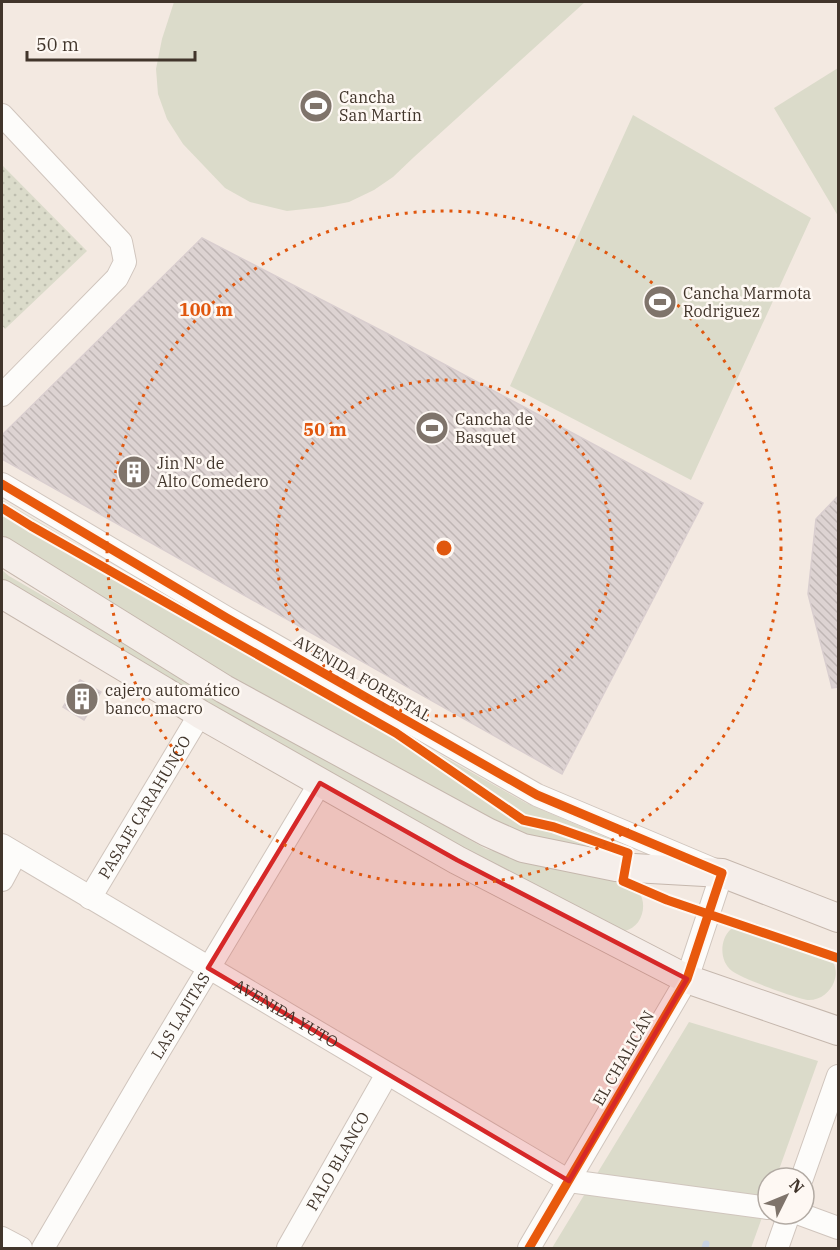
<svg xmlns="http://www.w3.org/2000/svg" width="840" height="1250" viewBox="0 0 840 1250" font-family="'IBM Plex Serif',serif">
<defs>
<pattern id="garden-dots" width="8" height="8" patternUnits="userSpaceOnUse" patternTransform="scale(1.5)"><rect width="8" height="8" fill="#dbdbca"/><path d="M2 2h.1M6 6h.1" fill="none" stroke="#bdbdae" stroke-width="1.8" stroke-linecap="round"/></pattern>
<pattern id="building-back-hatch" width="6" height="6" patternUnits="userSpaceOnUse" patternTransform="scale(1.5)"><rect width="6" height="6" fill="#ddd3d2"/><path d="M-1 5l2 2M0 0l6 6M5-1l2 2" fill="none" stroke="#bfb6b4"/></pattern>
</defs>
<rect width="100%" height="100%" fill="#f3e9e1"/>
<path fill="#dbdbca" d="M 174,2 L 585,2 L 414,157 L 393,177 L 374,190 L 349,202 L 323,207 L 287,211 L 250,202 L 225,188 L 183,144 L 167,119 L 158,94 L 156,69 L 162,39 Z
M 838,68 L 838,216 L 774,108 Z
M 633,115 L 811,218 L 691,480 L 510,386 Z
M 2,500 L 266,657 L 526,803 L 631,848 L 633,851 L 631,856 L 532,839 L 496,825 L 252,690 L 35,559 L 2,535 Z
M 2,570 L 9,576 L 148,657 L 486,849 L 632,886 C 634,888 637,890 639,892 C 648,905 642,928 624,931 C 619,932 611,929 605,928 L 234,718 L 2,580 Z
M 746,922 L 756,923 L 824,950 C 833,959 839,969 834,982 C 830,992 821,1000 809,1000 C 799,1000 741,978 732,971 C 720,962 719,941 730,930 C 735,926 740,924 746,922 Z
M 689,1022 L 818,1061 L 776,1178 L 768,1178 L 768,1201 L 751,1248 L 552,1248 Z"/>
<path fill="url(#garden-dots)" d="M 2,165 L 87,251 L 5,329 L 2,325 Z"/>
<g fill="none" stroke-linecap="round" stroke-linejoin="round">
<path stroke="#c8d3e2" stroke-width="7" d="M 705,1248 L 706,1244"/>
</g>
<path fill="url(#building-back-hatch)" stroke="#d9cecf" stroke-width="1.5" d="M 202,238 L 386,333 L 703,503 L 562,774 L 2,459 L 2,435 Z
M 838,496 L 838,687 L 832,688 L 808,594 L 816,519 Z
M 80,680 L 101,692 L 84,720 L 63,707 Z"/>
<g fill="none" stroke-linecap="round" stroke-linejoin="round">
<defs>
<g id="minor">
<path d="M 2,115 L 121,242 L 125,262 L 117,278 L 2,395"/>
<path d="M 2,484 L 227,618 L 537,795 L 722,873 L 687,979 L 529,1248"/>
<path id="s1" d="M 2,845 L 569,1181 L 768,1208"/>
<path d="M 2,880 L 16,854"/>
<path id="s2" d="M 90,898 L 200,714"/>
<path d="M 802,1178 L 838,1076"/>
<path d="M 800,1214 L 838,1228"/>
<path d="M 2,1238 L 21,1248"/>
<path id="s3" d="M 43,1248 L 144,1076 L 320,783"/>
<path id="s4" d="M 288,1248 L 387,1074"/>
<path d="M 777,1248 L 789,1214"/>
</g>
<path id="major" d="M 2,551 L 224,689 L 487,832 L 523,848 L 616,867 L 722,873 L 838,918
M 2,594 L 164,691 L 200,714 L 457,860 L 687,979 L 838,1031"/>
</defs>
<use href="#minor" stroke="#d0c5bd" stroke-width="24"/>
<use href="#major" stroke="#c5b7ad" stroke-width="30"/>
<use href="#minor" stroke="#fdfcfa" stroke-width="22"/>
<use href="#major" stroke="#f5eeea" stroke-width="28"/>
<defs>
<path id="cycleway" d="M 2,484 L 227,618 L 537,795 L 722,873 L 687,979 L 529,1248
M 2,508 L 31,526 L 396,733 L 523,820 L 554,827 L 628,853 L 623,881 L 667,900 L 838,958"/>
</defs>
<use href="#cycleway" stroke="#fef8f3" stroke-width="13"/>
<use href="#cycleway" stroke="#e8590c" stroke-width="9"/>
</g>
<path fill="#d62828" fill-opacity="0.2" stroke="#d62828" stroke-width="4.5" stroke-linejoin="round" d="M 320,783 L 457,860 L 687,979 L 569,1181 L 208,968 Z"/>
<g fill="none" stroke="#e0570e" stroke-width="3" stroke-dasharray="3 6">
<circle cx="444" cy="548" r="168"/>
<circle cx="444" cy="548" r="337"/>
</g>
<defs>
<symbol id="stadium-disc" viewBox="-11 -11 22 22"><circle r="9.5" fill="#7f746b" stroke="#fef8f3"/><path d="M0-5a6.5 5 0 1 0 0 10a6.5 5 0 1 0 0-10ZM-3.5-1.8h7v3.6h-7Z" fill="#fff"/></symbol>
<symbol id="building-disc" viewBox="-11 -11 22 22"><circle r="9.5" fill="#7f746b" stroke="#fef8f3"/><path d="M-4-6H4V6H1V3H-1V6H-4ZM-2.5-4.3h1.7v1.8h-1.7ZM.8-4.3h1.7v1.8H.8ZM-2.5-1h1.7V.8h-1.7ZM.8-1h1.7V.8H.8Z" fill="#fff"/></symbol>
</defs>
<g fill-rule="evenodd">
<use href="#stadium-disc" x="297" y="87" width="38" height="38"/>
<use href="#stadium-disc" x="641" y="283" width="38" height="38"/>
<use href="#stadium-disc" x="413" y="409" width="38" height="38"/>
<use href="#building-disc" x="115" y="453" width="38" height="38"/>
<use href="#building-disc" x="63" y="680" width="38" height="38"/>
</g>
<g text-anchor="middle" dominant-baseline="central" stroke-width="5" stroke-linejoin="round" paint-order="stroke">
<g font-size="16" fill="#41352b" stroke="#fef8f3" text-anchor="start">
<text x="339" y="97">Cancha<tspan x="339" dy="18">San Martín</tspan></text>
<text x="683" y="293">Cancha Marmota<tspan x="683" dy="18">Rodriguez</tspan></text>
<text x="455" y="419">Cancha de<tspan x="455" dy="18">Basquet</tspan></text>
<text x="157" y="463">Jin Nº de<tspan x="157" dy="18">Alto Comedero</tspan></text>
<text x="105" y="690">cajero automático<tspan x="105" dy="18">banco macro</tspan></text>
</g>
<g font-size="16" fill="#41352b" stroke="#fef8f3">
<text transform="translate(363 678) rotate(30)">AVENIDA FORESTAL</text>
<text stroke="none"><textPath href="#s2" startOffset="106">PASAJE CARAHUNCO</textPath></text>
<text stroke="none"><textPath href="#s1" startOffset="330">AVENIDA YUTO</textPath></text>
<text stroke="none"><textPath href="#s3" startOffset="270">LAS LAJITAS</textPath></text>
<text transform="translate(623 1058) rotate(-60)">EL CHALICÁN</text>
<text stroke="none"><textPath href="#s4" startOffset="100">PALO BLANCO</textPath></text>
</g>
</g>
<circle cx="444" cy="548" r="9" fill="#e0570e" stroke="#fef8f3" stroke-width="3"/>
<g font-size="18" text-anchor="middle" font-weight="bold" fill="#e0570e" stroke="#fef8f3" stroke-width="5" stroke-linejoin="round" paint-order="stroke">
<text x="206" y="316">100 m</text>
<text x="325" y="436">50 m</text>
</g>
<rect width="840" height="1250" fill="none" stroke="#41352b" stroke-width="6"/>
<g transform="translate(786 1196) rotate(47)"><circle r="28" fill="#fef8f3" stroke="#b2aaa3" stroke-width="1.5"/>
<path d="M0-4.5L10 22L0 15L-10 22Z" fill="#7f746b"/>
<text y="-9" font-size="16" font-weight="bold" text-anchor="middle" fill="#41352b">N</text>
</g>
<path d="M27 51v9h168v-9" fill="none" stroke="#41352b" stroke-width="3"/>
<text x="36" y="51" font-size="18" fill="#41352b" stroke="#fef8f3" stroke-width="4.5" paint-order="stroke">50 m</text>
</svg>
